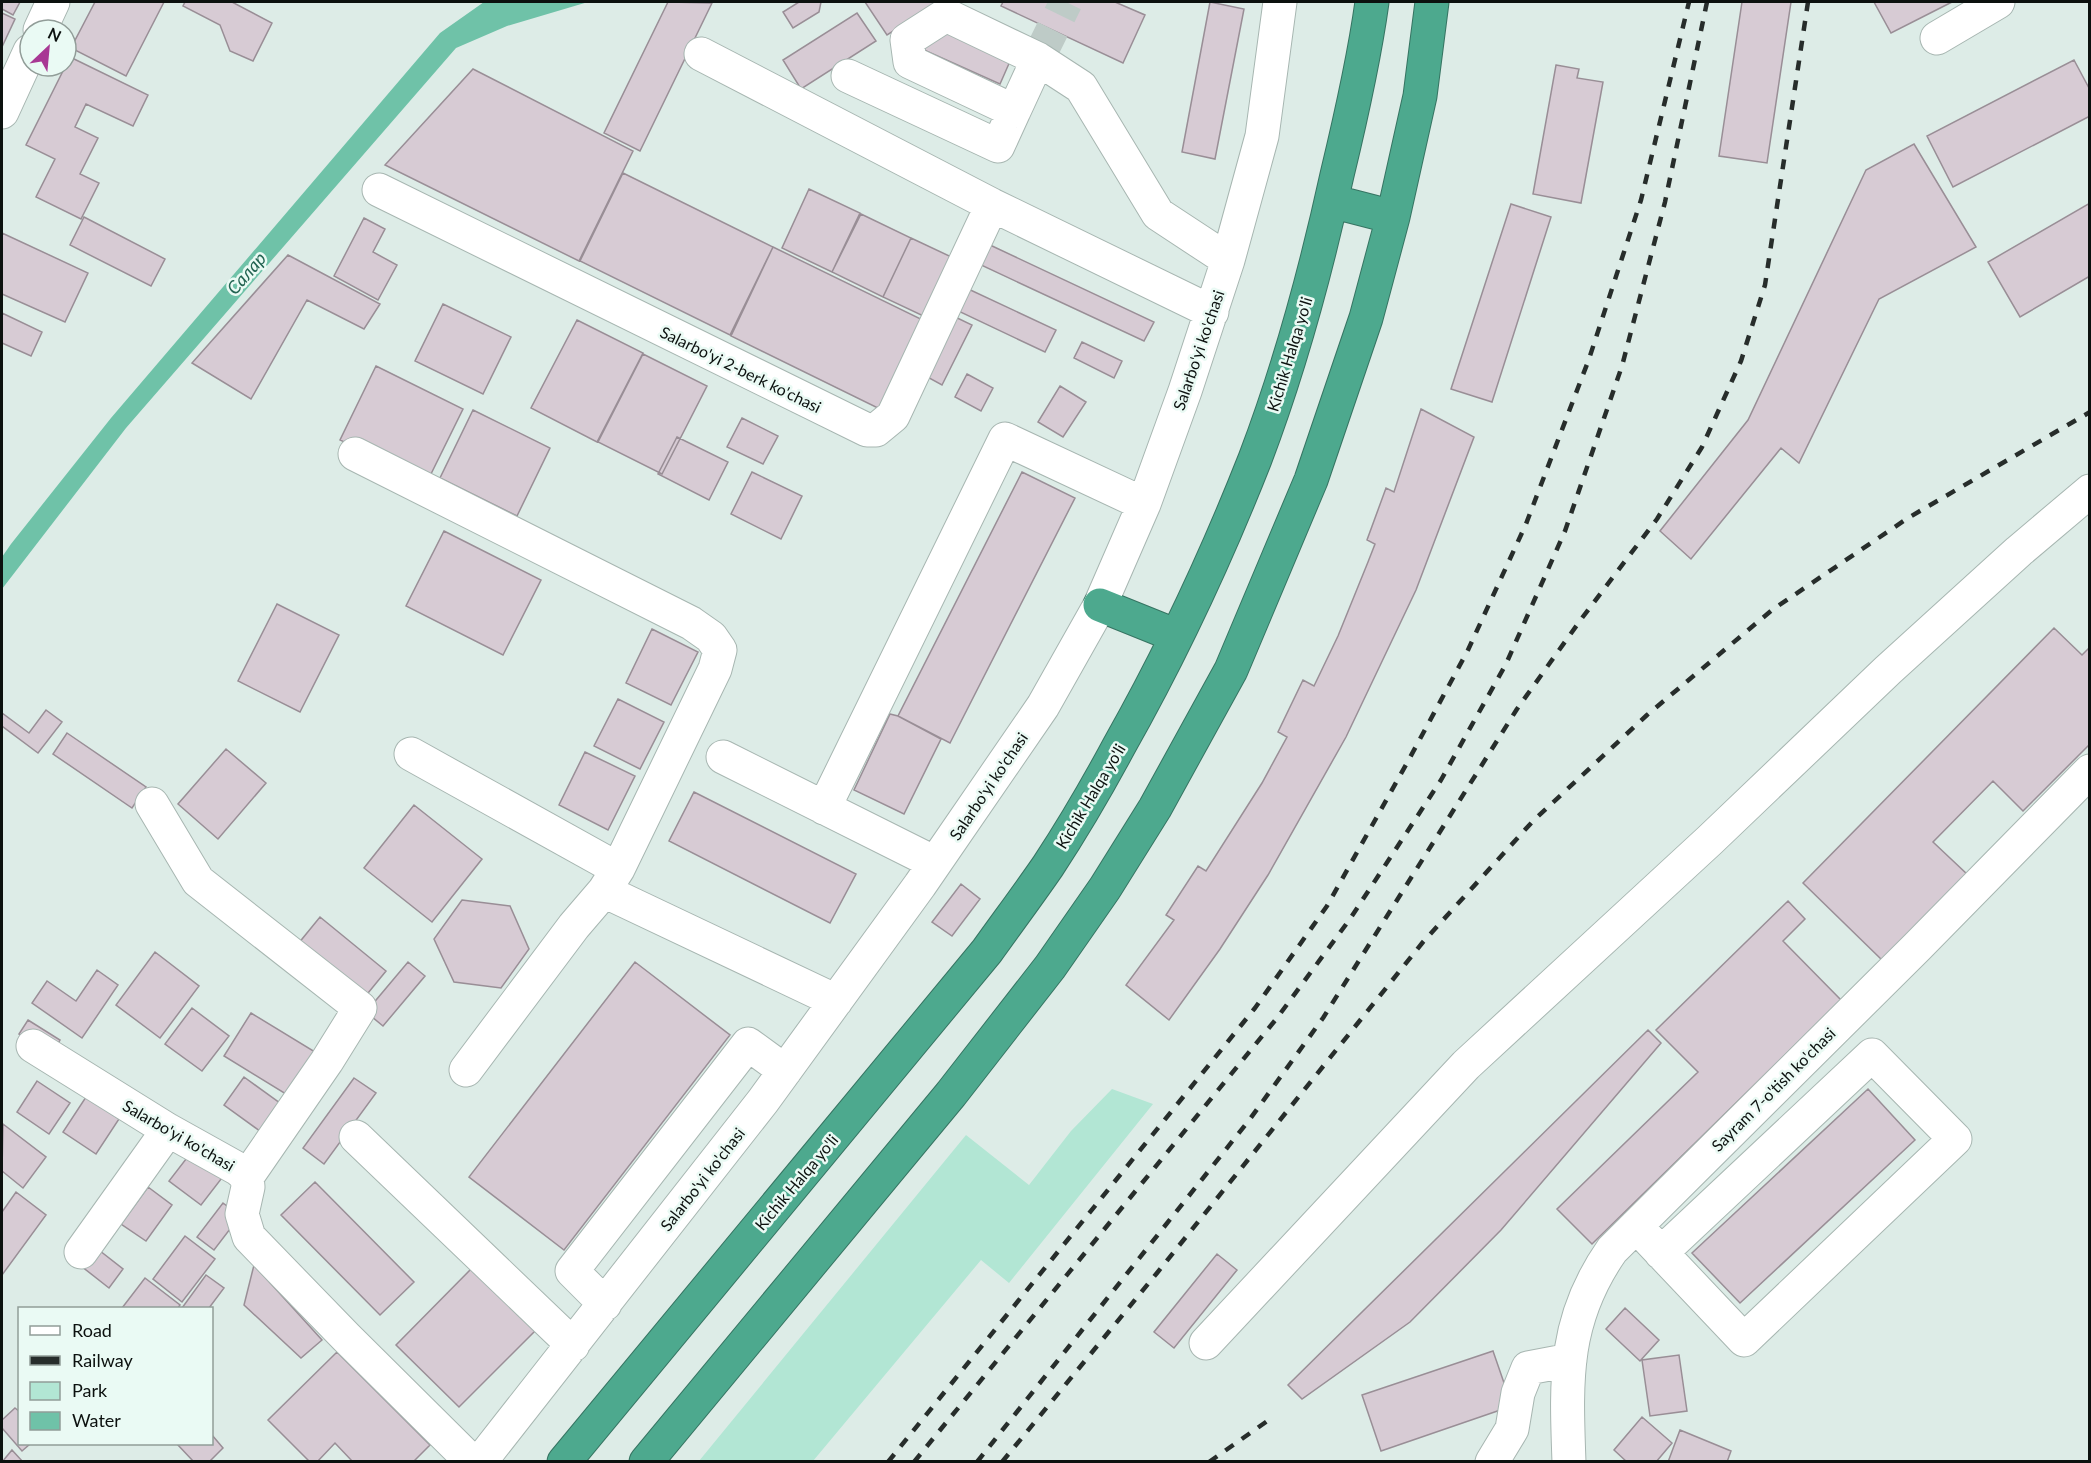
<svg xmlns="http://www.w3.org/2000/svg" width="2091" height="1463" viewBox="0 0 2091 1463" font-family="Lato,sans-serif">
<rect width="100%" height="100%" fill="#ddece7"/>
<path fill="#b2e6d4" d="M 1112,1089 L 1153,1104 L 1009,1283 L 981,1260 L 813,1461 L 699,1461 L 966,1135 L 1029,1185 L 1071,1131 Z"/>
<path fill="#6fc2a8" d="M 484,2 L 588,2 L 507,26 L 456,48 L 126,428 L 2,589 L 2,557 L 11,544 L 111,418 L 440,33 Z"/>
<path fill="#d7cbd4" stroke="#998e96" stroke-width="1.5" d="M 2,2 L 20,2 L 13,15 L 2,9 Z
M 95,2 L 164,2 L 126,76 L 71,48 Z
M 185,2 L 232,2 L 272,23 L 253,61 L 230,51 L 220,25 L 183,6 Z
M 668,2 L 712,3 L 640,151 L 604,133 Z
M 799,2 L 821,2 L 819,12 L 793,28 L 783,12 Z
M 865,2 L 940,2 L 887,35 Z
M 1003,2 L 1115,2 L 1145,15 L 1123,63 L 1001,6 Z
M 1210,2 L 1244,9 L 1215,159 L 1182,152 Z
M 1742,2 L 1791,2 L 1767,163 L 1719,156 Z
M 1874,2 L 1952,2 L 1891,33 Z
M 2,13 L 15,19 L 2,47 Z
M 857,13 L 876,41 L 801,89 L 783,60 Z
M 935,26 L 1011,59 L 1000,84 L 924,50 Z
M 70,57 L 148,95 L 133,126 L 86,104 L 75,127 L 98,138 L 80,174 L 99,183 L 81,219 L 36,197 L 55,159 L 26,145 Z
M 2074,60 L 2090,90 L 2090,116 L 1953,187 L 1927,136 Z
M 1556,65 L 1579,69 L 1577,78 L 1603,82 L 1581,203 L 1533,194 Z
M 473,69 L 633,151 L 579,261 L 385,165 Z
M 1914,144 L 1976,247 L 1879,299 L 1799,463 L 1781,448 L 1691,559 L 1660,531 L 1748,420 L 1866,170 Z
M 623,173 L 773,247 L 730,335 L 580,261 Z
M 809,189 L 860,213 L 832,272 L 782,248 Z
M 2090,203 L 2090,276 L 2020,317 L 1988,262 Z
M 1511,204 L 1551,217 L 1492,402 L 1451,389 Z
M 861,214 L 911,238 L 883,297 L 832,272 Z
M 84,217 L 165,259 L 151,286 L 70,245 Z
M 364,218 L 385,229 L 373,252 L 397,265 L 378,300 L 334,276 Z
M 2,233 L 88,273 L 65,322 L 2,294 Z
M 911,238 L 962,262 L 934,321 L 883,297 Z
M 990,245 L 1154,322 L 1144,341 L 981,265 Z
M 773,247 L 931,324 L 888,413 L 731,336 Z
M 288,255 L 380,304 L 364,329 L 307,300 L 251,399 L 192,363 Z
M 964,287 L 1056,330 L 1045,352 L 954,309 Z
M 443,304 L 511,337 L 483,394 L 415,361 Z
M 2,313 L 42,332 L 31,356 L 2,343 Z
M 949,314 L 972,325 L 942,385 L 920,373 Z
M 577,320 L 643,353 L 597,442 L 531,408 Z
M 1082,342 L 1122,361 L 1114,378 L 1074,358 Z
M 643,354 L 707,386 L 662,474 L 598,442 Z
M 376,366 L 463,409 L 427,482 L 340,440 Z
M 967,374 L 993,388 L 981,411 L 955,397 Z
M 1060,386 L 1086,402 L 1063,437 L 1038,422 Z
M 1421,409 L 1474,437 L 1416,590 L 1346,737 L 1268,875 L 1220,949 L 1169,1020 L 1126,985 L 1174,920 L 1166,915 L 1198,866 L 1206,871 L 1262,783 L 1287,737 L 1278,732 L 1303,680 L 1314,686 L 1338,636 L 1368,562 L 1375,544 L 1367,540 L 1386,488 L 1394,492 Z
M 473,410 L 550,448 L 517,516 L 440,478 Z
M 742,418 L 778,436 L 763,464 L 727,447 Z
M 677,437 L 728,462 L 709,500 L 658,474 Z
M 752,472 L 802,496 L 781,539 L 731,514 Z
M 1022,472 L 1075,498 L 950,743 L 898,716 Z
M 444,531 L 541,580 L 503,655 L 406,606 Z
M 277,604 L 339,635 L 300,712 L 238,681 Z
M 2054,628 L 2082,655 L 2090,647 L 2090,744 L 2023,811 L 1993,781 L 1933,842 L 1968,875 L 1883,961 L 1803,883 Z
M 652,629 L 698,652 L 671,705 L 626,683 Z
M 618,699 L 664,722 L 640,769 L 594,746 Z
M 46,710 L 62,722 L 38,753 L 2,726 L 2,713 L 29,733 Z
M 890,714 L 898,716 L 941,739 L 904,814 L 854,790 Z
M 67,733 L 146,787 L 132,808 L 53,754 Z
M 226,749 L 266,783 L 218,839 L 178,804 Z
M 585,752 L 635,776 L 608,830 L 559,805 Z
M 694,792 L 856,874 L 830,923 L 669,841 Z
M 414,805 L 482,859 L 432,922 L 364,868 Z
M 961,884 L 980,899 L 952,936 L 932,922 Z
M 462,900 L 510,906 L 529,949 L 501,988 L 454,982 L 434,939 Z
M 1788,901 L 1805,919 L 1783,941 L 1841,1000 L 1592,1244 L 1557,1209 L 1698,1072 L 1656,1030 Z
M 320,917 L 386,971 L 364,998 L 298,944 Z
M 155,952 L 199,986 L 160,1038 L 116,1005 Z
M 408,962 L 425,976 L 383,1026 L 366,1012 Z
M 635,962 L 730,1035 L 564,1250 L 469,1177 Z
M 97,970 L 118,985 L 82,1038 L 32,1003 L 47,981 L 76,1001 Z
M 192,1008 L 229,1036 L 202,1071 L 165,1044 Z
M 251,1013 L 320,1055 L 294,1099 L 224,1056 Z
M 28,1020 L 60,1040 L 52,1054 L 19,1034 Z
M 1648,1030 L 1661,1043 L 1501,1230 L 1410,1322 L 1302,1399 L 1288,1385 Z
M 244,1077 L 284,1106 L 264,1134 L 224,1105 Z
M 354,1078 L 376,1093 L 324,1164 L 303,1148 Z
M 37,1081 L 70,1103 L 49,1134 L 17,1112 Z
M 1868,1089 L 1915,1140 L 1740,1303 L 1692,1253 Z
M 86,1097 L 119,1119 L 96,1154 L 63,1132 Z
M 3,1124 L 46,1157 L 23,1188 L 2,1171 Z
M 193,1150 L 225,1174 L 201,1205 L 169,1181 Z
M 315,1182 L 414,1282 L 380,1315 L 281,1215 Z
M 148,1187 L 172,1205 L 146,1241 L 121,1224 Z
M 16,1192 L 46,1215 L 2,1275 L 2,1212 Z
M 223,1203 L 240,1216 L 214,1250 L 197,1237 Z
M 185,1236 L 215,1259 L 182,1302 L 153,1279 Z
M 95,1247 L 123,1269 L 109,1288 L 81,1266 Z
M 1217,1254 L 1237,1270 L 1174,1348 L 1154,1332 Z
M 254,1265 L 322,1340 L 301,1358 L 244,1305 Z
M 472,1268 L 535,1331 L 459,1407 L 396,1345 Z
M 206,1275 L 224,1288 L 209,1308 L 182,1308 Z
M 145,1278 L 180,1305 L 178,1308 L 122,1308 Z
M 1625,1308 L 1659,1340 L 1640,1361 L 1606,1329 Z
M 1493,1351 L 1512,1406 L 1381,1451 L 1362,1395 Z
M 337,1352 L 430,1445 L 413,1462 L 353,1462 L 335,1443 L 317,1462 L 310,1462 L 268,1420 Z
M 1679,1355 L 1687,1411 L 1650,1416 L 1642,1360 Z
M 15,1408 L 20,1412 L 20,1444 L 30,1444 L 22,1451 L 2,1428 L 2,1420 Z
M 1642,1417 L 1672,1443 L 1656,1462 L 1627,1462 L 1614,1450 Z
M 1680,1430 L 1731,1451 L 1727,1462 L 1668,1462 Z
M 212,1435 L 223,1448 L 209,1462 L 194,1462 L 177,1444 L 212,1444 Z
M 12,1450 L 23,1462 L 2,1462 Z"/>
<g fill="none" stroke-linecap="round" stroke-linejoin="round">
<path stroke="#becbc7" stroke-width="33" stroke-dasharray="33 16" stroke-linecap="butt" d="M 1038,59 L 1066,2"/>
<defs>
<path id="minor" d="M 40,30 L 53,2
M 1937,38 L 1998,2
M 701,54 L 992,205 L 1212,312
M 1038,59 L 1014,111 L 910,62 L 907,40 L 946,15 L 1038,59 L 1081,87 L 1158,214 L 1228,260
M 848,76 L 998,146 L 1014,111
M 2,112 L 30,51
M 379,190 L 867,430 L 876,430 L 893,416 L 992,205
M 355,454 L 691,623 L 711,637 L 720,650 L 715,669 L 618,869 L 604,891 L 836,1001
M 411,754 L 618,869
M 723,757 L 935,863
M 152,804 L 198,881 L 360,1008 L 327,1061 L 247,1177
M 824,808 L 1005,439 L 1144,504
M 33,1046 L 168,1130 L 238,1169 L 247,1177 L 248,1187 L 242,1214 L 249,1237 L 346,1337 L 472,1462
M 466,1070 L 574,926 L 604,891
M 356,1137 L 573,1345
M 1636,1226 L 1744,1340 L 1955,1139 L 1872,1055 L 1661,1253
M 81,1252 L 168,1130
M 605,1304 L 572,1271 L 748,1044 L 785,1071
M 1206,1343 L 1466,1065 L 1710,840 L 1888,670 L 2019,551 L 2090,491
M 480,1462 L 763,1101 L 920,885 L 1043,706 L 1100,605 L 1144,504 L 1185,391 L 1228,260 L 1262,136 L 1280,2
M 1492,1462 L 1512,1429 L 1518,1393 L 1528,1368 L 1570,1360
M 1569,1462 C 1566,1380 1563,1320 1612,1250 L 1917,947 L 2090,771"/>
<path id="highway" d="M 1331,201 L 1393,217
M 1100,605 L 1177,636
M 564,1462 L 987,951 C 1007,923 1028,895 1048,866 C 1073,828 1097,787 1119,746 C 1171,654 1216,558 1255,459 C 1290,367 1316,271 1337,175 C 1351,117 1364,60 1372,2
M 646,1462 L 951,1094 L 1050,967 L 1105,888 L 1155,808 L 1231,670 L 1311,480 L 1366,318 L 1393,217 L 1420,96 L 1432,2"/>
</defs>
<use href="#minor" stroke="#a7b6b1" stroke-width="35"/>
<use href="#highway" stroke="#367462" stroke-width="35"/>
<use href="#minor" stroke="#fff" stroke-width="33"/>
<use href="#highway" stroke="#4da98e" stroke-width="33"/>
<path stroke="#272d2b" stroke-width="4.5" stroke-dasharray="10 10" stroke-linecap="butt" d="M 888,1462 L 1255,1008 L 1327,906 L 1407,763 L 1468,650 L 1526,524 L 1589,359 L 1641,200 L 1689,2
M 914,1462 L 1277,1018 L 1350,919 L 1441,780 L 1506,664 L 1565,531 L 1622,366 L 1665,202 L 1707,2
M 977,1462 L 1250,1119 L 1323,1018 L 1517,709 L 1582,618 L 1657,519 L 1702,447 L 1741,361 L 1765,285 L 1808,2
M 1002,1462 L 1157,1273 L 1423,942 L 1533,821 L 1647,715 L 1772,610 L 1908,518 L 2090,412
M 1209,1462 L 1273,1417"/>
</g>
<g text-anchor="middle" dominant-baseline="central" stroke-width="5" stroke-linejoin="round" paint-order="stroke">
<g font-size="16" fill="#0c110f" stroke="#eafaf4">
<text transform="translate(1198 350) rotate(-71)">Salarbo'yi ko'chasi</text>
<text transform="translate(1289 354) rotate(-73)">Kichik Halqa yo'li</text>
<text transform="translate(741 369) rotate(26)">Salarbo'yi 2-berk ko'chasi</text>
<text transform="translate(988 786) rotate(-56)">Salarbo'yi ko'chasi</text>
<text transform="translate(1090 796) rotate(-59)">Kichik Halqa yo'li</text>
<text transform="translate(1773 1089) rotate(-45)">Sayram 7-o'tish ko'chasi</text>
<text transform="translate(179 1135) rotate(30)">Salarbo'yi ko'chasi</text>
<text transform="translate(702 1179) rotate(-52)">Salarbo'yi ko'chasi</text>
<text transform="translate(796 1182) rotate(-50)">Kichik Halqa yo'li</text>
</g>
<g font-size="18" font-style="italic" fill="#236452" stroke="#eafaf4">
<text transform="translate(246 273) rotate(-49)">Салар</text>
</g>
</g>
<rect width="2091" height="1463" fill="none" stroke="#0c110f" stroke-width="6"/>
<rect x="18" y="1307" width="195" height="138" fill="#eafaf4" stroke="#919d98" stroke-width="1.5"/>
<rect x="30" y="1326" width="30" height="9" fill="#ffffff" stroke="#919d98" stroke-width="1.5"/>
<text x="72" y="1337" font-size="18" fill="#0c110f">Road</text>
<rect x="30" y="1356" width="30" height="9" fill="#272d2b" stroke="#919d98" stroke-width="1.5"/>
<text x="72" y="1367" font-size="18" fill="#0c110f">Railway</text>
<rect x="30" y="1382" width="30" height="18" fill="#b2e6d4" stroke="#919d98" stroke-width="1.5"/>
<text x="72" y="1397" font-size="18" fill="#0c110f">Park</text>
<rect x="30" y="1412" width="30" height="18" fill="#6fc2a8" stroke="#919d98" stroke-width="1.5"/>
<text x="72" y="1427" font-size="18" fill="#0c110f">Water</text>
<g transform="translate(48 48) rotate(26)"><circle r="28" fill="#eafaf4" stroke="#919d98" stroke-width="1.5"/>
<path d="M0-4.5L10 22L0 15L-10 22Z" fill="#a83894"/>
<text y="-9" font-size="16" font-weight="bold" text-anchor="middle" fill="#0c110f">N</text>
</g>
</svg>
